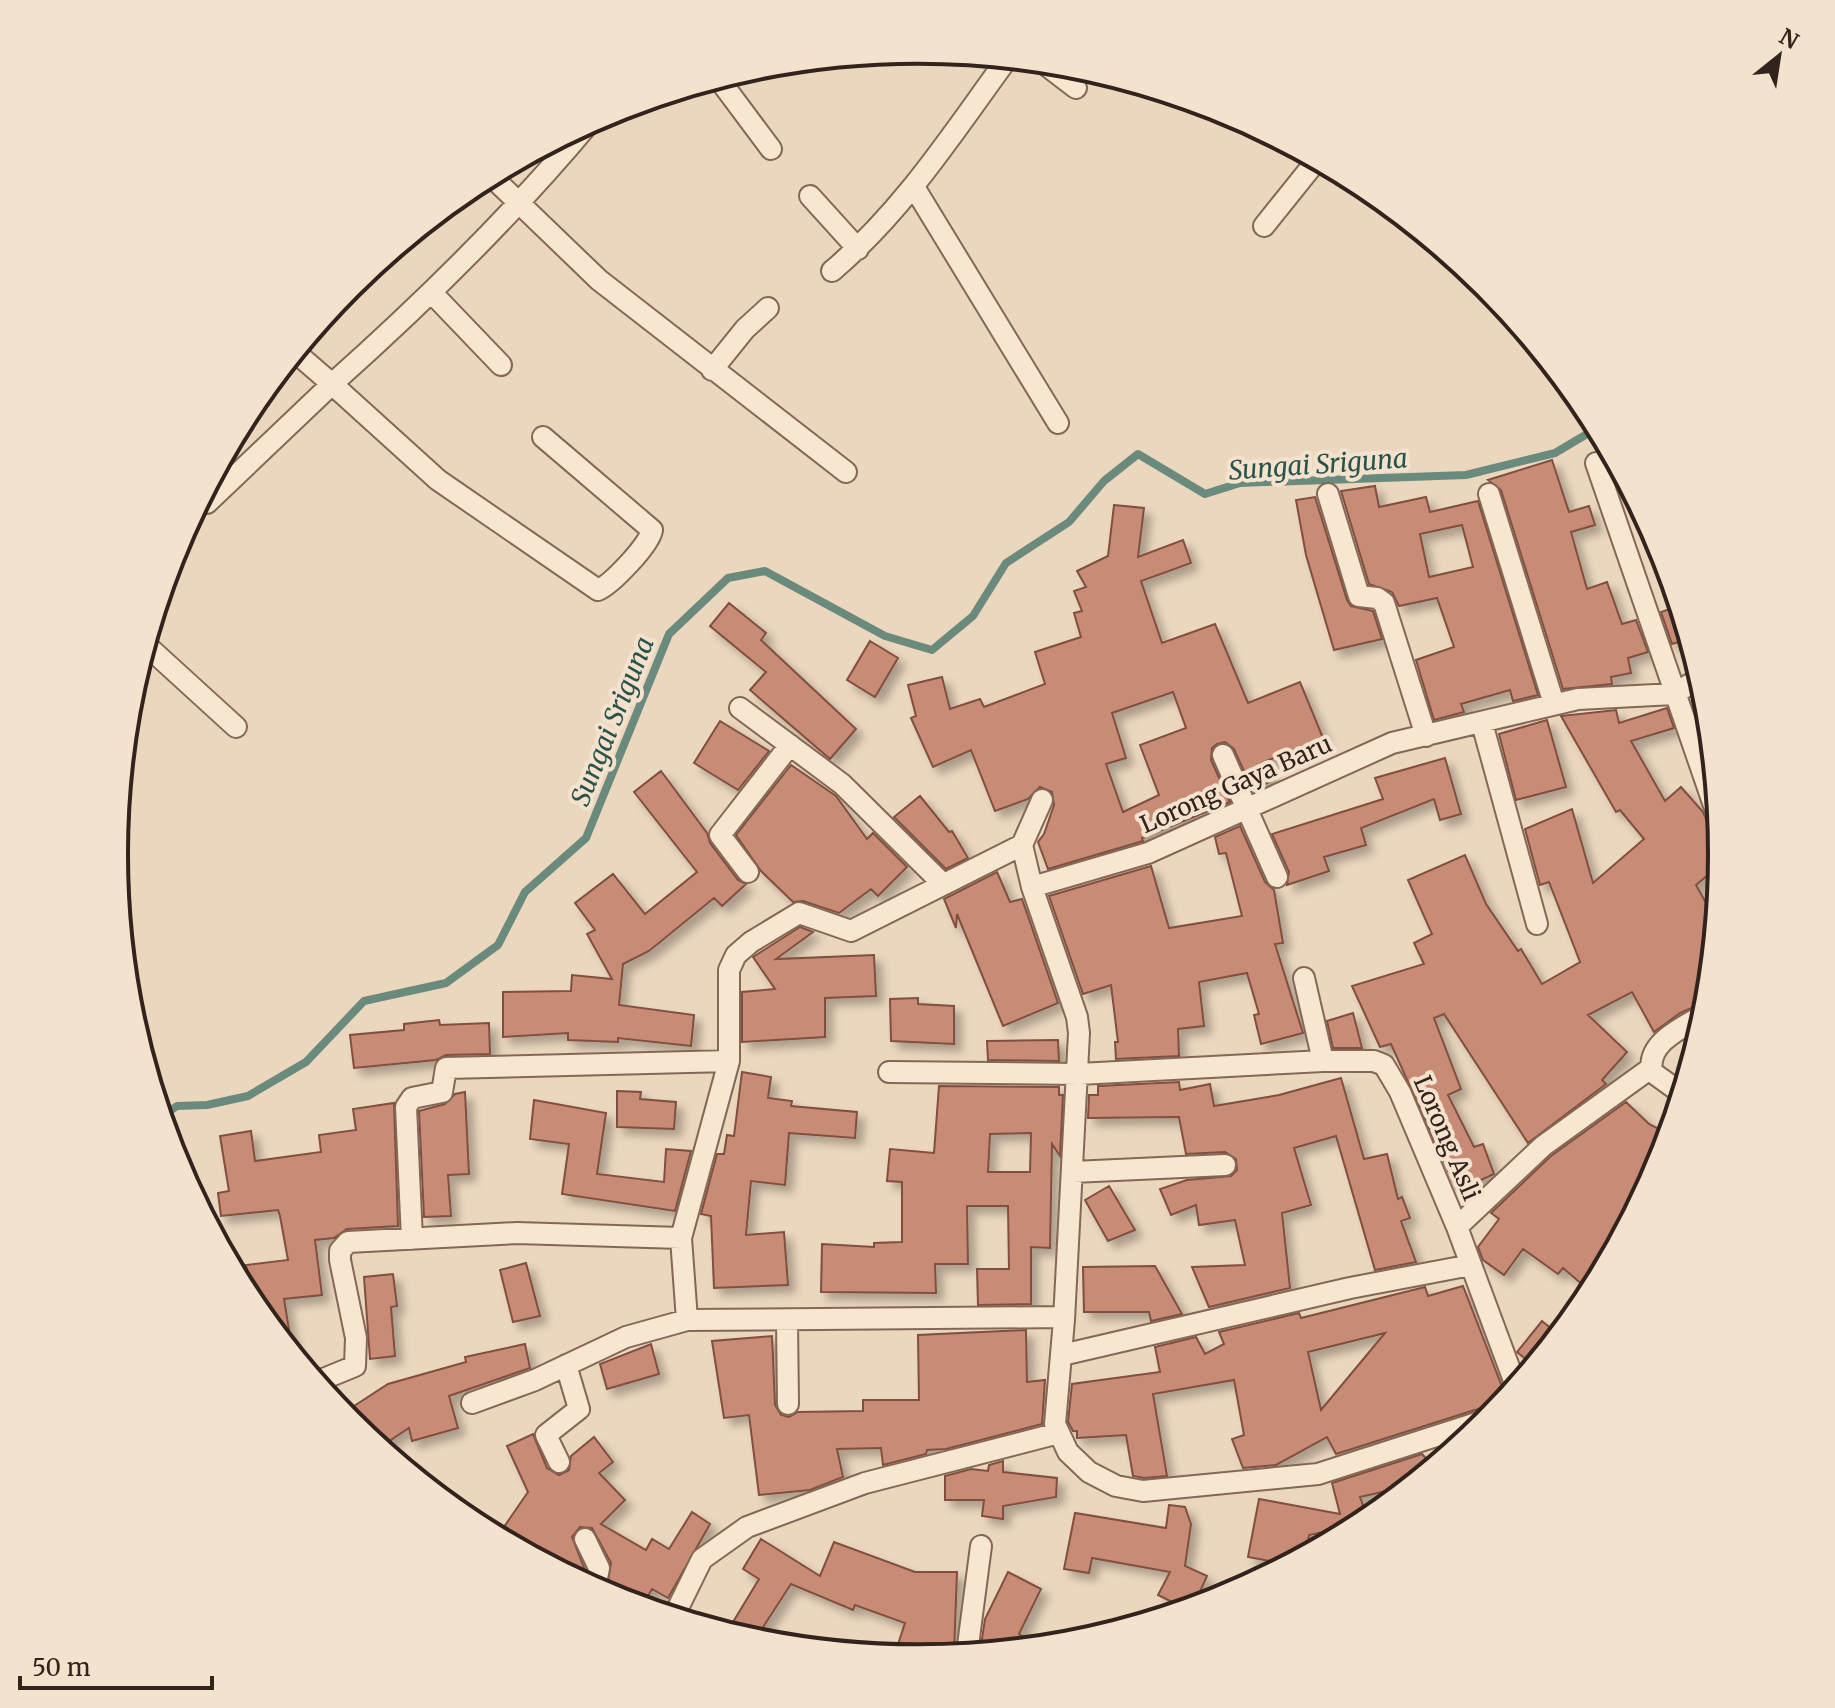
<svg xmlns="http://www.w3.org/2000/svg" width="1835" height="1708" viewBox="0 0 1835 1708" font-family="Merriweather,serif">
<defs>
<filter id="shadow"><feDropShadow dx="7" dy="7" stdDeviation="4" flood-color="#0004"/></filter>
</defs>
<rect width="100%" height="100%" fill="#ebd7be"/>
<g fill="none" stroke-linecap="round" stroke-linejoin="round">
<path stroke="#698a7d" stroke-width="8" d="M 161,1117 L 177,1106 L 207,1105 L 248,1096 L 306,1062 L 364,1001 L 446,983 L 498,945 L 525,892 L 586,838 L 669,634 L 728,578 L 765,571 L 885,636 L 932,650 L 973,616 L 1006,563 L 1069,522 L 1104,481 L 1138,454 L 1205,494 L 1240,483 L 1466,475 L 1555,453 L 1597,428"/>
</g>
<path fill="#c88b75" stroke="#814f3f" stroke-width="2" fill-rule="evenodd" filter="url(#shadow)" d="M 1552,460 L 1569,512 L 1589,506 L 1595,525 L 1571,532 L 1587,589 L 1607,582 L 1622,624 L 1636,620 L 1648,652 L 1628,658 L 1631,673 L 1611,677 L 1612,684 L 1563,689 L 1501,490 L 1488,480 Z
M 1375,486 L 1379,507 L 1426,497 L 1430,512 L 1478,501 L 1538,695 L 1513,701 L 1510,690 L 1461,704 L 1464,712 L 1434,720 L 1416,660 L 1454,647 L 1437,598 L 1399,606 L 1392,592 L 1369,584 L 1341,491 ZM 1462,525 L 1473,567 L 1429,577 L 1420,534 Z
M 1315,497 L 1347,600 L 1351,606 L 1373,611 L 1382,639 L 1334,650 L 1306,555 L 1296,500 Z
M 1114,505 L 1144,508 L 1138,557 L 1183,540 L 1191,563 L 1141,581 L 1162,643 L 1215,624 L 1248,703 L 1300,682 L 1323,738 L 1264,762 L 1272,781 L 1252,789 L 1234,749 L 1225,742 L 1217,744 L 1212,748 L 1211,760 L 1230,802 L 1142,838 L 1143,841 L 1048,869 L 1038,842 L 1044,834 L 1054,805 L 1052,792 L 1040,787 L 1028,799 L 995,811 L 971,750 L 933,767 L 911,718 L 916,716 L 908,685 L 942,677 L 950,709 L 980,699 L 984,707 L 1045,684 L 1035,652 L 1081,637 L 1074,613 L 1082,611 L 1074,591 L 1086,587 L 1077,571 L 1108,556 ZM 1173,692 L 1186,728 L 1140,745 L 1159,795 L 1123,812 L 1106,764 L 1126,758 L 1112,713 Z
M 729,603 L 766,633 L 761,640 L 856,729 L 830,759 L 750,690 L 766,672 L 710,626 Z
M 1678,606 L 1688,639 L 1672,644 L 1661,612 Z
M 870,641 L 898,658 L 875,697 L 847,680 Z
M 1706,696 L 1706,698 L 1712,761 L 1692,700 Z
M 1667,708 L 1674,728 L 1631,741 L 1665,801 L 1681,787 L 1703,812 L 1709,826 L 1719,832 L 1721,864 L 1696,885 L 1715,919 L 1707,1001 L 1680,1013 L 1654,1032 L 1632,992 L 1588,1015 L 1627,1052 L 1602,1080 L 1606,1084 L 1528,1143 L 1444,1014 L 1434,1018 L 1461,1089 L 1448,1095 L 1474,1147 L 1483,1144 L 1494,1174 L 1457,1191 L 1391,1044 L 1380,1047 L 1352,986 L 1424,964 L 1414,943 L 1432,934 L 1408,880 L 1465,855 L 1486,904 L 1518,951 L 1521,949 L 1542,984 L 1580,962 L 1549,882 L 1540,885 L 1525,829 L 1572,809 L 1593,883 L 1644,839 L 1620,810 L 1616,812 L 1561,716 L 1616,710 L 1619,723 Z
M 1547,720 L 1566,787 L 1516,800 L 1499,734 Z
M 720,721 L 769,751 L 738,790 L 694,763 Z
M 1445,758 L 1461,814 L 1440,820 L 1434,799 L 1361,828 L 1366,845 L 1324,857 L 1329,871 L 1287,885 L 1289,872 L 1272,834 L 1383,799 L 1375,778 Z
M 791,765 L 836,796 L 867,839 L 873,833 L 907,867 L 878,896 L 871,889 L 839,913 L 803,901 L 793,902 L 761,871 L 736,835 Z
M 661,771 L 707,833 L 710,843 L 738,880 L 746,884 L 722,906 L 714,898 L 649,951 L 623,964 L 619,1005 L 694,1015 L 691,1046 L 618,1038 L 618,1042 L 568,1040 L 568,1033 L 503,1037 L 503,992 L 571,991 L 572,975 L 612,979 L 587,934 L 595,930 L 575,903 L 613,874 L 645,914 L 697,872 L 634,792 Z
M 920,796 L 949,832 L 952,831 L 968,858 L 946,869 L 894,817 Z
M 1240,826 L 1265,882 L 1274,890 L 1283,943 L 1275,944 L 1303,1033 L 1261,1044 L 1254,1015 L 1259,1014 L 1247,973 L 1199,982 L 1204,1026 L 1178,1029 L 1179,1056 L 1116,1059 L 1115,1042 L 1118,1042 L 1111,985 L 1083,994 L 1049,896 L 1151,866 L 1169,928 L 1242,916 L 1226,853 L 1219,854 L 1215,837 Z
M 997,872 L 1010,902 L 1022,899 L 1058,1003 L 1003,1026 L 957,914 L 956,928 L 944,899 Z
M 800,927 L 813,932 L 776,959 L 874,955 L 876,996 L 825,998 L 825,1037 L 742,1042 L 742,992 L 775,989 L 753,957 Z
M 918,998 L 918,1004 L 954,1006 L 954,1044 L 891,1041 L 890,999 Z
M 1353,1013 L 1362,1048 L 1333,1048 L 1327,1021 Z
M 439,1020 L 440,1025 L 489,1023 L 490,1054 L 446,1055 L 436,1060 L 354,1068 L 350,1035 L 404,1030 L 404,1024 Z
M 1058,1040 L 1059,1061 L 988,1060 L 987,1041 Z
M 742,1072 L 771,1077 L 768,1098 L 792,1101 L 791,1106 L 857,1112 L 855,1138 L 789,1133 L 785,1185 L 751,1181 L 746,1235 L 784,1232 L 788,1285 L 714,1288 L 711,1216 L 701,1214 L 717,1154 L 724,1154 L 727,1135 L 734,1136 Z
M 1341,1078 L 1364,1159 L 1387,1154 L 1398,1199 L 1402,1197 L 1410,1218 L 1401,1221 L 1416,1262 L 1375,1270 L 1336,1136 L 1294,1148 L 1311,1205 L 1282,1213 L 1290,1288 L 1209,1307 L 1192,1267 L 1245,1265 L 1235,1220 L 1199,1225 L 1196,1205 L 1171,1215 L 1160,1189 L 1187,1180 L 1231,1176 L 1237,1170 L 1236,1159 L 1225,1152 L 1186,1154 L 1179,1117 L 1088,1118 L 1089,1095 L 1098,1095 L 1098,1086 L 1179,1082 L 1180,1090 L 1210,1084 L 1214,1106 L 1279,1095 Z
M 939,1086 L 1059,1087 L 1059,1095 L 1063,1095 L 1060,1156 L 1052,1144 L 1050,1248 L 1031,1247 L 1031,1304 L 978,1305 L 977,1269 L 1009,1269 L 1008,1206 L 967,1206 L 968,1264 L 935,1264 L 936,1293 L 821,1292 L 822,1244 L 874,1247 L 874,1243 L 902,1242 L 902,1182 L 887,1181 L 890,1149 L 934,1153 ZM 1031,1133 L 1030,1172 L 988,1172 L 990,1134 Z
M 617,1091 L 641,1092 L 640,1099 L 676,1102 L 674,1129 L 617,1127 Z
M 465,1092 L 469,1174 L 448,1175 L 451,1216 L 424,1217 L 419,1111 L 445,1104 L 455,1094 Z
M 534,1100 L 606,1113 L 597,1174 L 664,1182 L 666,1149 L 691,1151 L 675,1211 L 562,1194 L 569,1144 L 530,1139 Z
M 1626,1102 L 1649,1124 L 1669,1134 L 1660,1162 L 1591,1292 L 1563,1268 L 1558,1274 L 1523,1249 L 1504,1275 L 1483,1260 L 1478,1247 L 1499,1219 L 1491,1213 L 1551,1156 Z
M 394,1103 L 398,1226 L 347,1229 L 334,1238 L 315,1240 L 322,1295 L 284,1299 L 293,1354 L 253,1305 L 246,1265 L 288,1260 L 280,1216 L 278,1210 L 221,1216 L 218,1193 L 229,1191 L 220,1136 L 251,1131 L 255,1161 L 321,1152 L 319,1135 L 356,1130 L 353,1109 Z
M 1109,1186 L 1135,1230 L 1108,1241 L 1085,1200 Z
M 526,1263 L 540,1316 L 513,1322 L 500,1270 Z
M 1155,1266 L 1182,1314 L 1151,1321 L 1149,1312 L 1084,1312 L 1083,1267 Z
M 393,1274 L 397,1306 L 391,1307 L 395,1356 L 370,1359 L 364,1277 Z
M 1463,1286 L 1506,1397 L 1478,1409 L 1336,1454 L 1327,1437 L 1276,1465 L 1243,1468 L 1232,1439 L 1244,1435 L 1234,1380 L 1153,1394 L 1167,1476 L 1144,1478 L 1133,1476 L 1126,1435 L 1077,1438 L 1077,1431 L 1073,1431 L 1068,1422 L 1072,1384 L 1160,1372 L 1155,1347 L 1196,1337 L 1205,1354 L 1224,1344 L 1219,1332 L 1299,1313 L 1301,1318 L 1425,1287 L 1428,1296 ZM 1385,1333 L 1321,1410 L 1308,1352 Z
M 1542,1321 L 1558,1334 L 1533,1365 L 1517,1352 Z
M 1026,1330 L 1027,1382 L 1045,1380 L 1042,1424 L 946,1449 L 927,1450 L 926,1454 L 883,1465 L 881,1448 L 837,1449 L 843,1477 L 810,1490 L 759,1495 L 749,1415 L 724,1418 L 712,1341 L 772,1336 L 775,1405 L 781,1415 L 789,1417 L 798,1412 L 863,1411 L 863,1400 L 919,1400 L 918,1335 Z
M 525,1344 L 530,1368 L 449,1396 L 458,1428 L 412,1441 L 409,1428 L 379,1448 L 344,1417 L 351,1414 L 348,1410 L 388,1384 L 466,1362 L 465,1357 Z
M 651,1344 L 659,1374 L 607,1389 L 600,1364 Z
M 533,1434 L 547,1468 L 559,1475 L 569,1470 L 571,1456 L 594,1437 L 613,1462 L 599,1473 L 625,1500 L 601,1524 L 646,1550 L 652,1539 L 669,1549 L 692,1512 L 710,1524 L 668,1598 L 652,1589 L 642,1606 L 606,1595 L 611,1563 L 592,1528 L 580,1527 L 572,1537 L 585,1570 L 583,1582 L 497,1537 L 528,1492 L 507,1446 Z
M 1422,1454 L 1433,1466 L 1400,1493 L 1395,1489 L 1360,1497 L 1368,1519 L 1364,1523 L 1309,1535 L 1306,1554 L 1286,1564 L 1248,1557 L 1259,1499 L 1340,1514 L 1332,1483 Z
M 1003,1461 L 1003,1472 L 1057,1478 L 1056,1497 L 1003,1506 L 1003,1519 L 982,1516 L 984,1500 L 945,1500 L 945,1476 L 971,1469 L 988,1471 L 989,1465 Z
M 1169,1505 L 1185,1507 L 1191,1524 L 1185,1566 L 1207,1576 L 1193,1607 L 1186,1609 L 1158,1595 L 1170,1572 L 1092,1558 L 1089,1573 L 1064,1569 L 1075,1513 L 1166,1528 Z
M 761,1539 L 820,1576 L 834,1542 L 915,1572 L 957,1572 L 954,1654 L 917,1658 L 894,1656 L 905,1623 L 855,1605 L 853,1610 L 791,1584 L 754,1641 L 727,1632 L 759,1579 L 743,1569 Z
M 1008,1572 L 1041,1589 L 1019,1634 L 1038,1646 L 980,1652 L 985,1619 Z"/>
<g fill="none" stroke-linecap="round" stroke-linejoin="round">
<defs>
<path id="street" d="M 1042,62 L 1076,88
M 718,78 L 771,149
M 490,175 L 599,280 L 846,472
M 914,187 L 1058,423
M 810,196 L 858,249
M 1264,226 L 1317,160
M 832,271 C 903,211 953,133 1007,59
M 432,293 L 501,365
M 295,352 L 332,384 C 424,302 511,217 590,122
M 712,370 L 745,329 L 768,308
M 1596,463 L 1718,817
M 1328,494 L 1359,596 L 1377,598 L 1384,603 L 1426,736
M 1489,494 L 1554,704
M 207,503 L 332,384 L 438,480 L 598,590 C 612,584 650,544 652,530 L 543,437
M 145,644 L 236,727
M 740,708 L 842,784 L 942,883
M 1482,723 L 1537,924
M 1223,755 L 1277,877
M 1022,845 L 1042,800
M 748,872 L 720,835 L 790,745
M 1032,887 L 1077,1017 L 1079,1033 L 1064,1320 L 1055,1424 L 1068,1452 L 1089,1472 L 1116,1486 L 1143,1491 L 1318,1474 L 1489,1419
M 1304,978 L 1323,1061
M 889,1072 L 1079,1074 L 1323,1061 L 1374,1061 L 1384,1065 L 1400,1092 L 1457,1227 L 1516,1386
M 1681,1093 L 1652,1072 C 1646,1042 1684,1027 1705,1014
M 1073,1172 L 1225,1165
M 1457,1227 L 1543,1146 L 1651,1068
M 412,1239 L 406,1107 L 412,1098 L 442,1092 L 446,1068 L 729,1061
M 1064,1317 L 687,1320 L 681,1238 L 729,1061 L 729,970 L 736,955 L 751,942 L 799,913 L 851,931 L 1022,845 L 1032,887 L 1148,853 L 1392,743 L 1578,699 L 1674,694 L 1700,678
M 787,1321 L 788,1404
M 1062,1355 L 1350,1288 L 1471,1265
M 316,1382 L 355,1366 L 356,1338 L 340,1260 L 340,1251 L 348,1242 L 517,1233 L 681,1238
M 472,1403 L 535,1380 L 626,1337 L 687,1320
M 559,1462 L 546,1435 L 579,1409 L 566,1365
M 585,1539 L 599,1568 L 595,1589
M 674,1616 L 702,1559 L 747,1527 L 865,1483 L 1059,1433
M 967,1653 L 981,1546"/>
</defs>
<use href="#street" stroke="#836858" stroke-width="24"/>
<use href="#street" stroke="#f7e6d0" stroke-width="20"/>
</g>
<g text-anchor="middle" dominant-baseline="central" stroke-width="8" stroke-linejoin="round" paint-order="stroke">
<g font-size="24" fill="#32231c" stroke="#f3e2cd">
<text transform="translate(1236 784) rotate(-24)">Lorong Gaya Baru</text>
<text transform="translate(1447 1138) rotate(67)">Lorong Asli</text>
</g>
<g font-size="26" font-style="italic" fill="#2b524a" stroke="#f3e2cd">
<text transform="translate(1318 464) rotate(-4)">Sungai Sriguna</text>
<text transform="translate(612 721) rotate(-68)">Sungai Sriguna</text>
</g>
</g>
<path d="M0 0H1835V1708H0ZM128 854a790 790 0 1 1 1580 0a790 790 0 1 1-1580 0Z" fill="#f3e2cd" fill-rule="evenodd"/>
<path fill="none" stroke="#32231c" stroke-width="4" d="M128 854a790 790 0 1 1 1580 0a790 790 0 1 1-1580 0Z"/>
<g transform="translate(1779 56) rotate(30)" stroke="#f3e2cd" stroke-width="6" paint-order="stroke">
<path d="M0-6L14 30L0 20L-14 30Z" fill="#32231c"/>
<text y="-12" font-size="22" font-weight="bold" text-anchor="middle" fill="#32231c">N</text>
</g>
<path d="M20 1676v12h192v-12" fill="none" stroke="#32231c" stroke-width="4"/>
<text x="32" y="1676" font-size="24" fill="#32231c" stroke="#f3e2cd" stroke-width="6" paint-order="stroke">50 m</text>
</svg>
